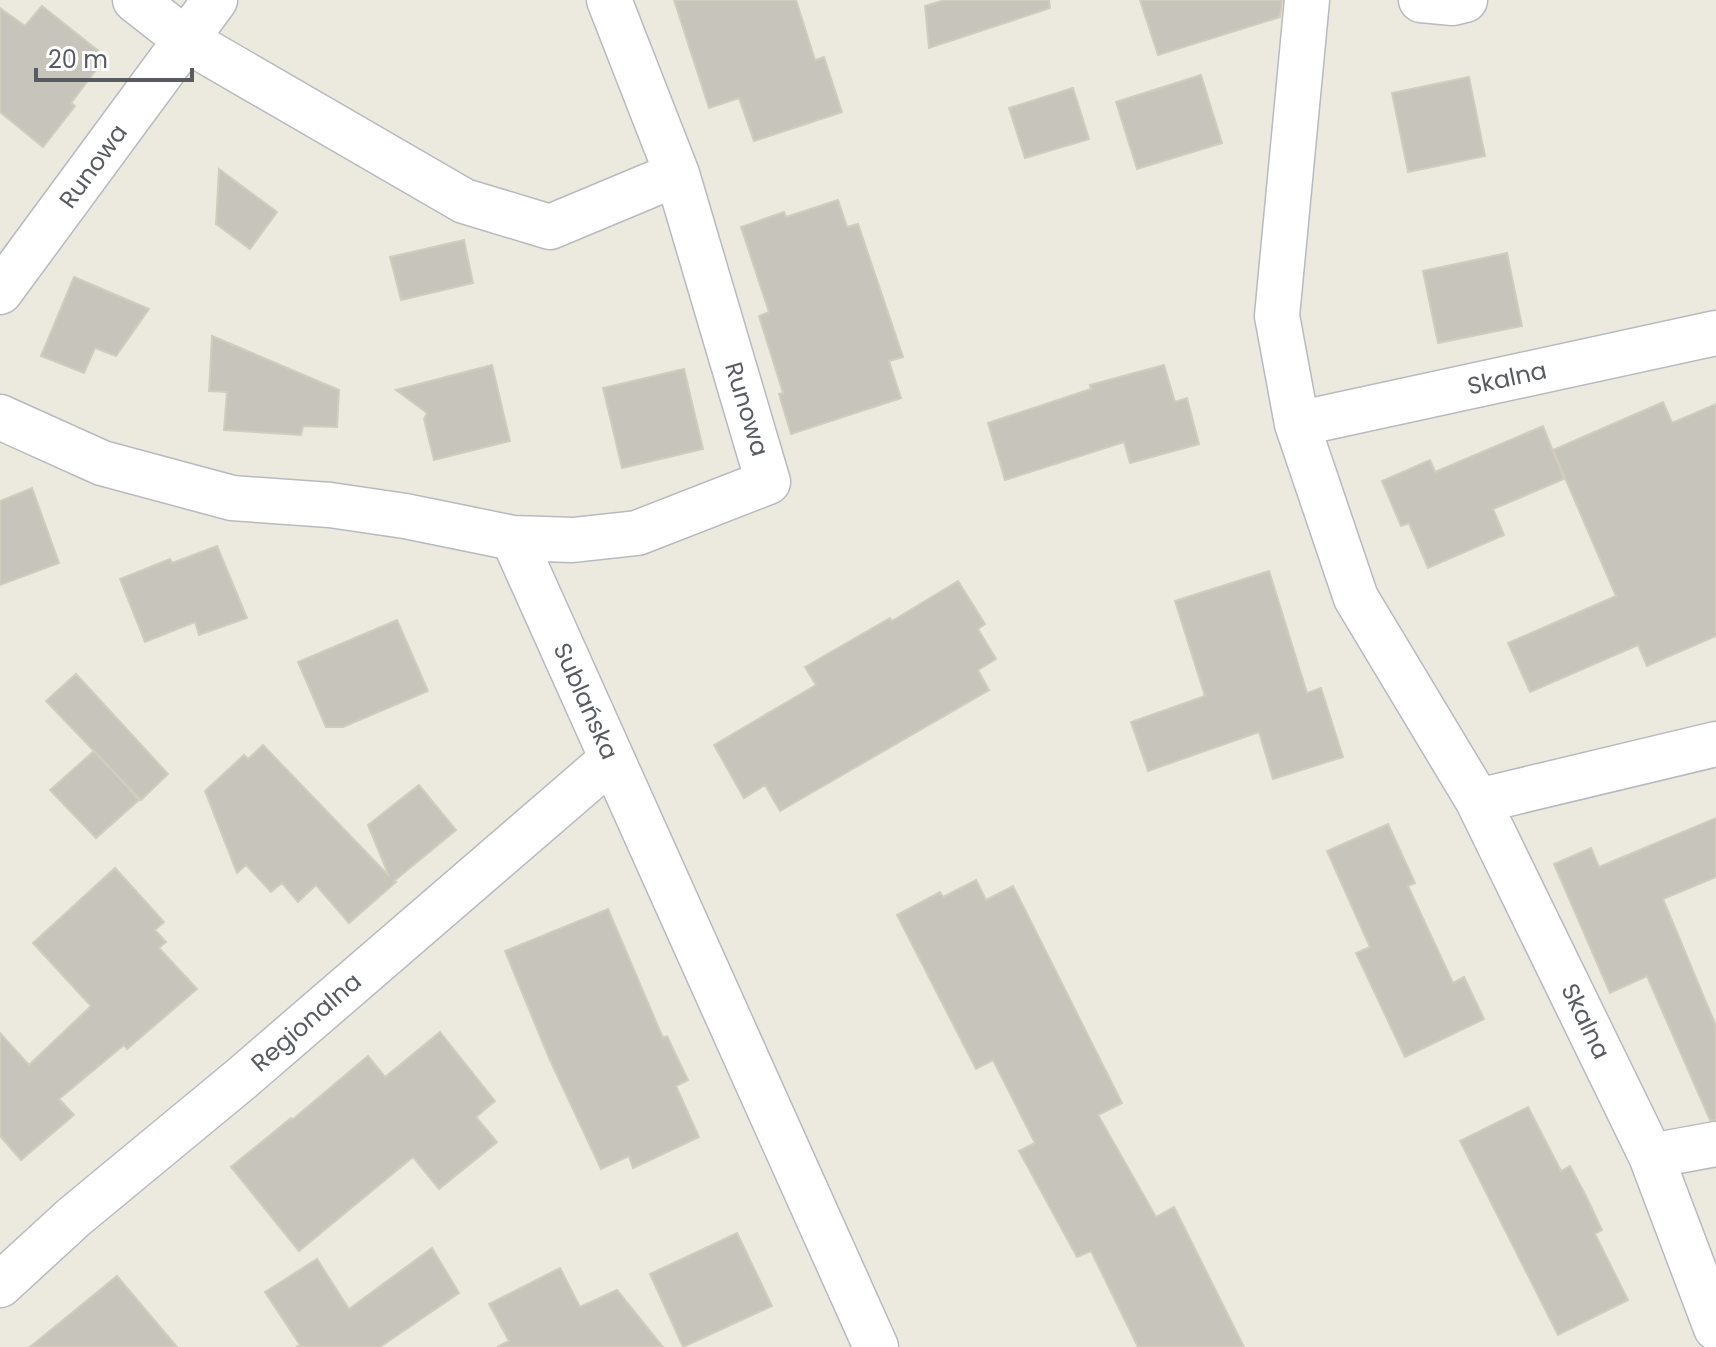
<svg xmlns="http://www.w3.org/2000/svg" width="1716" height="1347" viewBox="0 0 1716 1347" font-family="Poppins,sans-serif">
<rect width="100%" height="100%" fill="#eceadf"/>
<path fill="#c7c4bc" stroke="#d1ccbd" stroke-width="2" d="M 674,0 L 796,0 L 815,60 L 824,57 L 842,112 L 754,141 L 739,98 L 709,108 Z
M 945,0 L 1049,0 L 1050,8 L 929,48 L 925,6 Z
M 1140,0 L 1282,0 L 1280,17 L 1158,55 Z
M 42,6 L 106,57 L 71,103 L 75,106 L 43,147 L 0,112 L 0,8 L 25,26 Z
M 1201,75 L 1222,143 L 1137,169 L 1116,102 Z
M 1469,77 L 1485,156 L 1408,172 L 1392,93 Z
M 1073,88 L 1089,139 L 1025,158 L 1009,108 Z
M 219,169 L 277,212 L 250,249 L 216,224 Z
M 838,200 L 847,227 L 858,224 L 903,357 L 889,361 L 901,398 L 791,434 L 779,394 L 783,393 L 759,316 L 769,312 L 741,227 L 784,212 L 786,217 Z
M 464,240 L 473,283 L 401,300 L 390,257 Z
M 1507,253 L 1522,326 L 1438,343 L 1423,271 Z
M 74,277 L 149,309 L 116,356 L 95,348 L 84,373 L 41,356 Z
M 212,336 L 339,390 L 337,427 L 303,426 L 301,435 L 224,430 L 227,392 L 209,391 Z
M 492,365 L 510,441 L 434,460 L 424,419 L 427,413 L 396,390 Z
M 1164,365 L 1175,402 L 1187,398 L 1199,444 L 1130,463 L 1124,442 L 1005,480 L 988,423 L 1091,389 L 1090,385 Z
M 684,369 L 703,449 L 622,468 L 603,388 Z
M 1663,402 L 1672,423 L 1716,404 L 1716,636 L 1647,666 L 1638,645 L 1530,692 L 1508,643 L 1616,596 L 1553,450 Z
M 1543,426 L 1564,479 L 1493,509 L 1504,535 L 1428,568 L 1409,523 L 1401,526 L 1382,481 L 1430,460 L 1435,472 Z
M 32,488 L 59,563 L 0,585 L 0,501 Z
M 217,546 L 247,618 L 199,635 L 195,622 L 145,642 L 120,579 L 170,559 L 172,563 Z
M 1269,571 L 1307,693 L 1321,688 L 1343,757 L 1273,779 L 1259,732 L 1148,771 L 1131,722 L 1205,696 L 1175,601 Z
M 958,581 L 985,624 L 978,629 L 996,659 L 978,670 L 989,690 L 780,811 L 765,785 L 744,798 L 714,745 L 816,685 L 805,667 L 890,618 L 892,621 Z
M 397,620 L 428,691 L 343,727 L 326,727 L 298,662 Z
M 76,674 L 168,774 L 141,800 L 46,701 Z
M 263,745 L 389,876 L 368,825 L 419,785 L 456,830 L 394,881 L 396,882 L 349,923 L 316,885 L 298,902 L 282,883 L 271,892 L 246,865 L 237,873 L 205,791 L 244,755 L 248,759 Z
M 94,751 L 139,800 L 96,838 L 50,790 Z
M 1716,818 L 1716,877 L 1663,899 L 1716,1026 L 1716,1120 L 1710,1120 L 1647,976 L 1610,993 L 1554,864 L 1591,848 L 1599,867 Z
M 1388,824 L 1415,883 L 1408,886 L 1453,983 L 1464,977 L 1484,1019 L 1405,1057 L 1356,953 L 1370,947 L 1327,851 Z
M 115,868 L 164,922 L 155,930 L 166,942 L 159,948 L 197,989 L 127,1049 L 124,1045 L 59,1099 L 74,1115 L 21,1160 L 0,1136 L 0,1033 L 29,1065 L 91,1006 L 33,943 Z
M 976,880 L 986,900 L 1013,886 L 1122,1103 L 1098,1115 L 1156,1217 L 1174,1207 L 1244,1347 L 1138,1347 L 1091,1251 L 1077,1257 L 1019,1151 L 1035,1143 L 993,1060 L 976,1069 L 897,915 L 940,892 L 943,897 Z
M 608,909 L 663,1038 L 667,1036 L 688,1080 L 676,1086 L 699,1137 L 633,1168 L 629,1156 L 601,1169 L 549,1058 L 505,951 Z
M 440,1032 L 495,1101 L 476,1117 L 497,1142 L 439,1189 L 413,1157 L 299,1251 L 231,1167 L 291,1118 L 292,1120 L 368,1056 L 385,1077 Z
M 1528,1107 L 1561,1171 L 1570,1166 L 1587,1198 L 1602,1230 L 1595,1234 L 1628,1300 L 1558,1335 L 1460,1141 Z
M 737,1233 L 772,1306 L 683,1347 L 650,1274 Z
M 432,1248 L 459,1293 L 380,1347 L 296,1347 L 300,1345 L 265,1292 L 317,1259 L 349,1309 Z
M 560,1268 L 580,1307 L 617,1290 L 663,1347 L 497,1347 L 509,1341 L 489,1304 Z
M 117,1276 L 177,1347 L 30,1347 Z"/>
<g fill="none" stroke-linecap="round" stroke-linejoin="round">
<defs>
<path id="street" d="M 135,0 L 186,40 L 464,201 L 550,227 L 677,174
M 1307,0 L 1277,316 L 1297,424 L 1356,598 L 1478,801 L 1651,1156 L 1716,1328
M 1421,0 L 1453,3 L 1465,0
M 0,292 L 215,0
M 0,417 L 102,463 L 232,498 L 330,505 L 405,516 L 513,538 L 876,1347
M 1297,424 L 1716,333
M 513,538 L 573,540 L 637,533 L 768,482 L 677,174 L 609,0
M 1478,801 L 1716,744
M 1651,1156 L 1716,1144
M 0,1285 L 74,1217 L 241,1079 L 612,759"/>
</defs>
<use href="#street" stroke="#b7babf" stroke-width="47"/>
<use href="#street" stroke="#fff" stroke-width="44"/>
</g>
<g text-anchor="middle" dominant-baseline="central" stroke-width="7" stroke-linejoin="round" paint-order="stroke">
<g font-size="24" fill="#585c61" stroke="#fff">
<text transform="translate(93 166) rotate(-54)">Runowa</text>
<text transform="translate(1507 378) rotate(-12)">Skalna</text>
<text transform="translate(747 409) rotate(73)">Runowa</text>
<text transform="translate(586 701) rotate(66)">Sublańska</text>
<text transform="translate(1586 1021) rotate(64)">Skalna</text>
<text transform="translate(306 1022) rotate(-41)">Regionalna</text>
</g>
</g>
<path d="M36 68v12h156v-12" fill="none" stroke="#585c61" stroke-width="4"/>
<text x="48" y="68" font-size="24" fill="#585c61" stroke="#ffffff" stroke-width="6" paint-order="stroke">20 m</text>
</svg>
